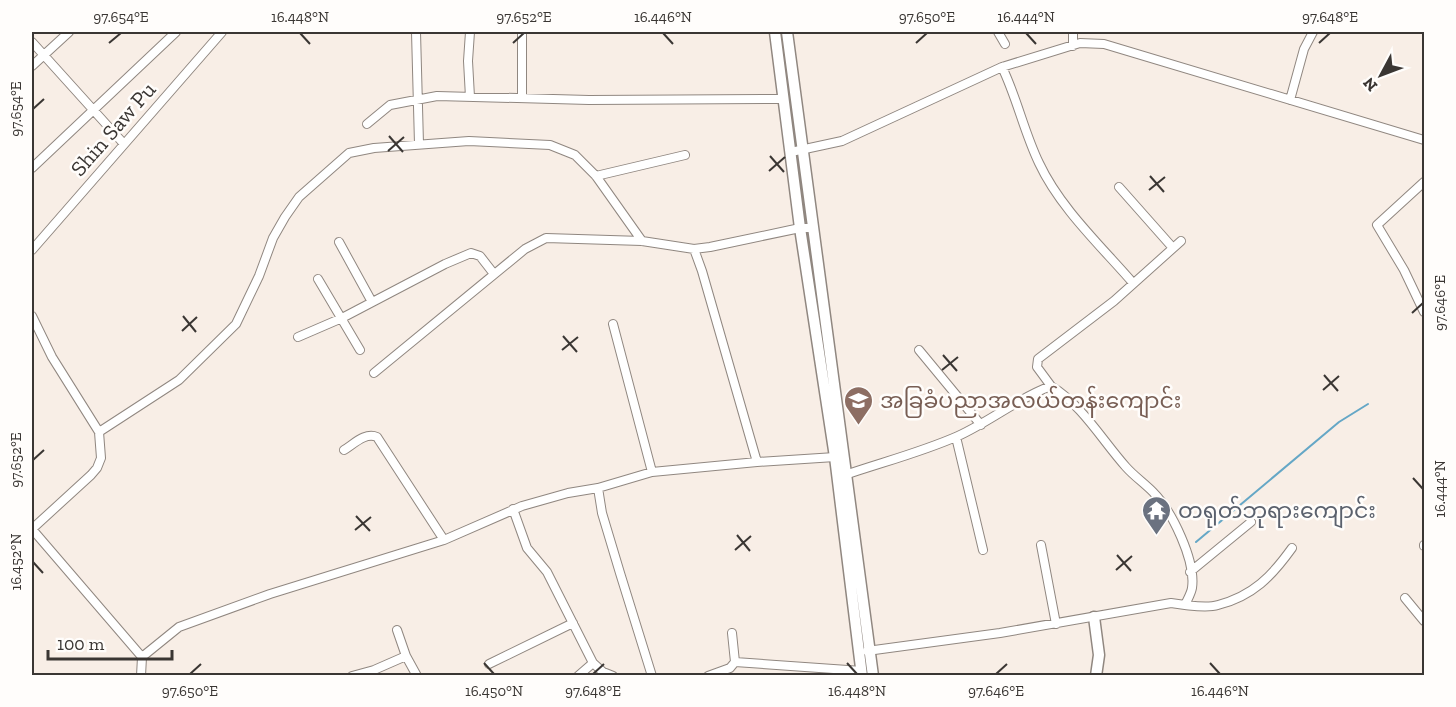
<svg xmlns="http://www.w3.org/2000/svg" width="1456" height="707" viewBox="0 0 1456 707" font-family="'Zilla Slab','Noto Sans Myanmar',serif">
<rect width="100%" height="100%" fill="#f8eee6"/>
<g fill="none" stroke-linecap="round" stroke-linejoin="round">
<path stroke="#65a7c6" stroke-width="2" d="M 1196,542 L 1339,422 L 1368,404"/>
<defs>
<path id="street" d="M 416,32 L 419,144
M 522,32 L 522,98
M 998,32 L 1005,44
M 32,42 L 124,144
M 1073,46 L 1073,32
M 32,66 L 69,32
M 1002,67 C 1017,98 1024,132 1039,163 C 1060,208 1101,246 1133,283
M 470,97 L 468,61 L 470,32
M 1290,100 L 1304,49 L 1313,32
M 367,124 L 390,105 L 437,96 L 589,100 L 784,99
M 791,152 L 842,141 L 1002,67 L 1080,43 L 1104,44 L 1424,140
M 32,168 L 176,32
M 596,176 L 685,155
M 1424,182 L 1377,225 L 1404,270 L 1424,312
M 1119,187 L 1173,248
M 339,242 L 372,302
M 694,249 L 702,271 L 757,462
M 32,250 L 222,32
M 318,279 L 360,350
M 32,316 L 52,357 L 99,432 L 101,458 L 97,468 L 91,475 L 32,529
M 613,324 L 652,472
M 298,337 L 342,318 L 445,264 L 471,253 L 480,256 L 494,274
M 919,350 L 981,425
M 374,373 L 525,249 L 546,238 L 642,241 L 694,249 L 710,247 L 800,228 L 813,228
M 1051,386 L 1037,367 L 1038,359 L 1114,301 L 1181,241
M 99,432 L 179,380 L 236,324 L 259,276 L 273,238 L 285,217 L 299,197 L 349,153 L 374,148 L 469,141 L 550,145 L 575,155 L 596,176 L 642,241
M 956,437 L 983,550
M 344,450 C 354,444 365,432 377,437 L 444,540
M 845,475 C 883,462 922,452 958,436 C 991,421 1018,398 1051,386 C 1082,405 1102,440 1126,467 C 1134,476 1144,483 1153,492 C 1172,511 1196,561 1192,588 C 1191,594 1187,600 1185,605 L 1171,603 L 1000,633 L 867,651
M 598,488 L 602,513 L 620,573 L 652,676
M 513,509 L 527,548 L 547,572 L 593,663 L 603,672 L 613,676
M 32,529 L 142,657 L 141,676
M 1041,545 L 1056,624
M 1424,545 L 1424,546
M 1190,572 L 1251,522
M 1405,598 L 1424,621
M 1185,605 C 1195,606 1208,608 1218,605 C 1253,596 1272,576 1292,548
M 397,630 L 406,656 L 417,676
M 142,657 L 179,627 L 270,594 L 444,540 L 522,506 L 568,493 L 598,488 L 652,472 L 757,462 L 835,457
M 735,662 L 862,671
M 489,664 L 573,623
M 352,676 L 374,670 L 406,656
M 578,676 L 593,663
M 708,676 L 730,668 L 735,662 L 732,633"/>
<path id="secondary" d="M 775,32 L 800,228 L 835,457 L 862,676
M 787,32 L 873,676
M 1094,617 L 1099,655 L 1096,676"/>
</defs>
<use href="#street" stroke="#908780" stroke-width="10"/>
<use href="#secondary" stroke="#908780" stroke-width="13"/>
<use href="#street" stroke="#fff" stroke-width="8"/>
<use href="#secondary" stroke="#fff" stroke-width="10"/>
</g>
<path fill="none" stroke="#3a3633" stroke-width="2" d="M 300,33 L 310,44M 663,33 L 673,44M 1026,33 L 1036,44M 109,43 L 121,33M 513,43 L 524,33M 916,43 L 927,33M 1319,43 L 1330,33M 33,109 L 44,99M 389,136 L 403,152M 388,151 L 404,137M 770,156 L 784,172M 769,171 L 785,157M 1150,176 L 1164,192M 1149,190 L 1165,177M 1412,313 L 1423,303M 183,316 L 196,332M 182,331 L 197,317M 563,336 L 577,352M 562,350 L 578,337M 943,355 L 957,371M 942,370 L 958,357M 1324,375 L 1338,391M 1323,390 L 1339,376M 33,460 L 44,450M 1413,478 L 1423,489M 356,516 L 370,531M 355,530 L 371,517M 737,535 L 750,551M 735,550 L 751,536M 1117,555 L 1131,571M 33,562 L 43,573M 1116,570 L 1132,556M 484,663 L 494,674M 847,663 L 857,674M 1210,663 L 1220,674M 190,674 L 201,664M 593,674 L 604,664M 996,674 L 1007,664"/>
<defs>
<symbol id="school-pin" viewBox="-11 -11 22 30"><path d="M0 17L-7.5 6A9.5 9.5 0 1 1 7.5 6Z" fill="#8d6e63" stroke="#fffdfb"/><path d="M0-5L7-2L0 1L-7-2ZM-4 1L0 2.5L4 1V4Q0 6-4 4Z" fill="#fff"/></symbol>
<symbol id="temple-pin" viewBox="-11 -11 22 30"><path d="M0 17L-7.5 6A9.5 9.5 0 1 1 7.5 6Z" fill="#6b7280" stroke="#fffdfb"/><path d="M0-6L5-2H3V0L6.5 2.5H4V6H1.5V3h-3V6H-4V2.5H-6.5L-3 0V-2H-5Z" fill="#fff"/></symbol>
</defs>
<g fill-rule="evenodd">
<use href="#school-pin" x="842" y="384" width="33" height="45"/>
<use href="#temple-pin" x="1140" y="494" width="33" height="45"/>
</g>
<g text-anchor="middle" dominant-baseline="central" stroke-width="5" stroke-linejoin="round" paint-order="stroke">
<g font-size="22" fill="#3a3633" stroke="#fffdfb">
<text transform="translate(113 129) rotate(-49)">Shin Saw Pu</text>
</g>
<g font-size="22" fill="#785e54" stroke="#fffdfb" text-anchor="start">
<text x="880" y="400">အခြခံပညာအလယ်တန်းကျောင်း</text>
</g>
<g font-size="22" fill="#5b616d" stroke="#fffdfb" text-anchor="start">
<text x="1178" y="510">တရုတ်ဘုရားကျောင်း</text>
</g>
</g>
<rect width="1456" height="707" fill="none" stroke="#fffdfb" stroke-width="66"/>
<g transform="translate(1381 75) rotate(229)" stroke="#fffdfb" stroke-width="4.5" paint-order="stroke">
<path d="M0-4.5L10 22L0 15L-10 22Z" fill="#3a3633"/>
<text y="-9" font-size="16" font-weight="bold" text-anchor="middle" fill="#3a3633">N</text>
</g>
<path d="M48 650v9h124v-9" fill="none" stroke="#3a3633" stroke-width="3"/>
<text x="57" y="650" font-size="18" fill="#3a3633" stroke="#fffdfb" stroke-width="4.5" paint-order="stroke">100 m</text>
<rect x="33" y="33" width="1390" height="641" fill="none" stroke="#3a3633" stroke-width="2"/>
<g font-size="15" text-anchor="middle" fill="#3a3633">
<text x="121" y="22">97.654°E</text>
<text x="300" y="22">16.448°N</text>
<text x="524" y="22">97.652°E</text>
<text x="663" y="22">16.446°N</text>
<text x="927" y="22">97.650°E</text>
<text x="1026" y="22">16.444°N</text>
<text x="1330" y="22">97.648°E</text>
<text transform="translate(16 109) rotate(-90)" y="5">97.654°E</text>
<text transform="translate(1440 303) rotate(-90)" y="5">97.646°E</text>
<text transform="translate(16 460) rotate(-90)" y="5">97.652°E</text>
<text transform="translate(1440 489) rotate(-90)" y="5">16.444°N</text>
<text transform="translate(16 562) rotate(-90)" y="5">16.452°N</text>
<text x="190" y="696">97.650°E</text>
<text x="494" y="696">16.450°N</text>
<text x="593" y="696">97.648°E</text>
<text x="857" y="696">16.448°N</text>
<text x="996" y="696">97.646°E</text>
<text x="1220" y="696">16.446°N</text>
</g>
</svg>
